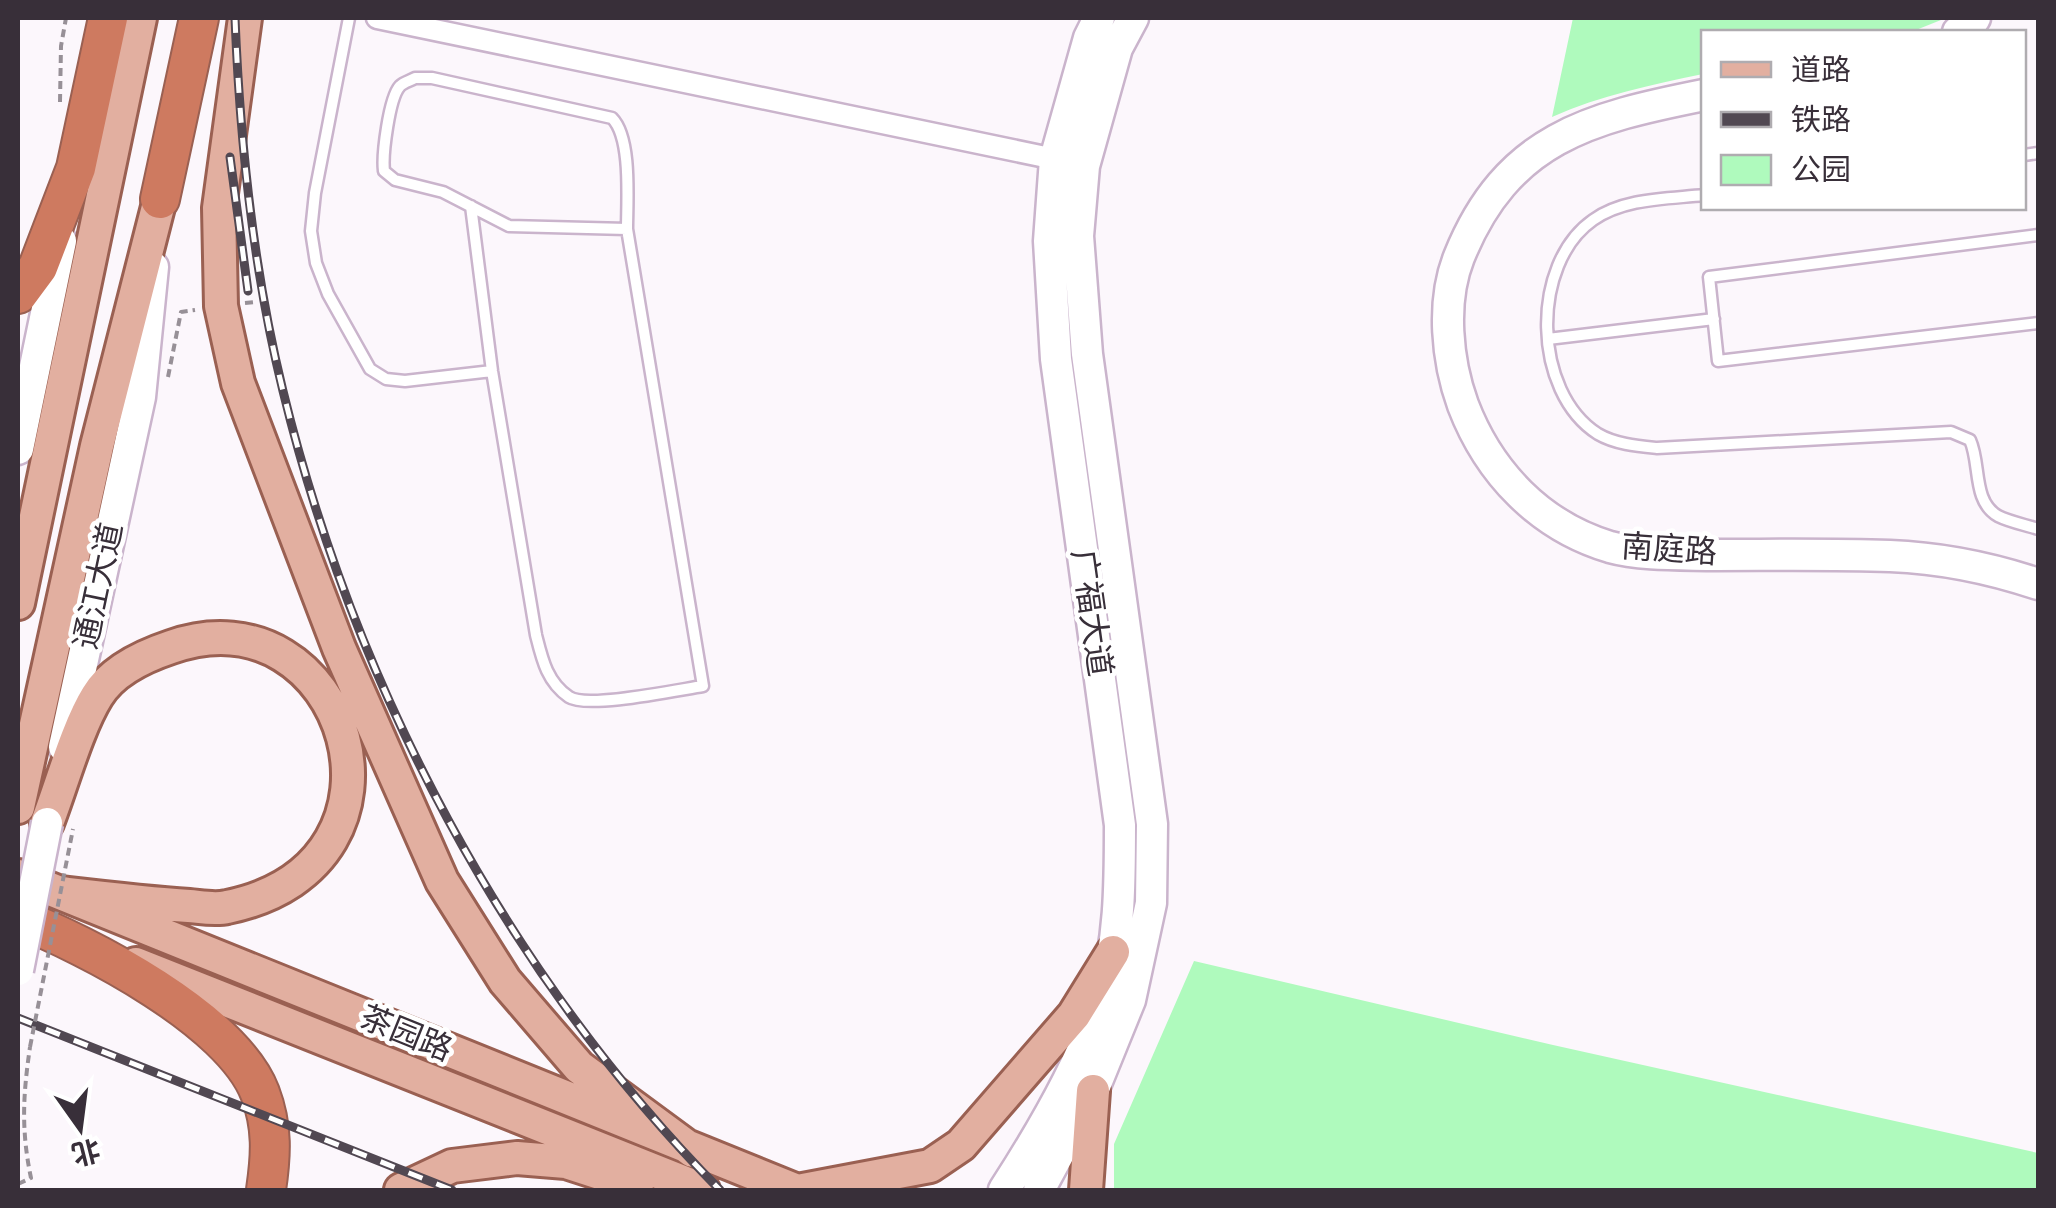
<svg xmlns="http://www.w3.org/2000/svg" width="2056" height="1208" viewBox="0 0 2056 1208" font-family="'Source Sans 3','Noto Sans SC',sans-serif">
<rect width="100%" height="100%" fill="#fcf7fc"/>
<path fill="#affabd" d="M 1573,18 L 1946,18 L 1911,32 L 1704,32 L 1703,74 C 1651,85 1601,95 1552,117 Z
M 1194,961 L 1553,1045 L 2038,1153 L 2038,1190 L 1114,1190 L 1114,1144 Z"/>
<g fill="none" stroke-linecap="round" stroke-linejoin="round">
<defs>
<path id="lane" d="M 349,18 L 315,193 L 311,231 L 316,263 L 328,294 L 370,369 L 386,379 L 405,381 L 492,371
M 415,78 L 432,78 L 612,118 C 632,138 627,201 627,229 L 509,226 L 443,192 L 395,180 L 384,171 C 382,155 389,98 400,86 C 404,82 410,81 415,78 Z
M 2024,155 L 2038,153
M 1704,195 C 1667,199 1624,198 1593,220 C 1530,264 1532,392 1598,434 C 1615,444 1637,446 1657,448 L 1951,432 L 1970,440 C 1981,464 1972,501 1998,516 C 2010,522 2026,525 2038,529
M 471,206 L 492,371 L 536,635 C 542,659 547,682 569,697 C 587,709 677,690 703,686 L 627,229
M 2038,235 L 1709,277 L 1718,361 L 2038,323
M 1548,339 L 1714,319"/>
<path id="street" d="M 377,18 L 1055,159"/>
<path id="secondary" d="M 1958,32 L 1969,27 L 1975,18
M 1704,95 C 1589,118 1507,138 1459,257 C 1441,302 1447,361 1463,405 C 1489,473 1540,526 1610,547 C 1643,556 1682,554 1716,555 C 1774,555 1832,554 1890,556 C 1942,558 1990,568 2038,584
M 18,449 L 61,241
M 64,747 L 140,397 L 153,267
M 1004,1190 C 1039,1136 1083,1061 1102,999 C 1120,943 1120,884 1120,825 L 1056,359 L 1049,241 L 1055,159 L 1089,38 L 1099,18
M 1039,1190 L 1093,1091 L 1130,1000 L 1151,903 L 1152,824 L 1087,354 L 1078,236 L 1084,166 L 1117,48 L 1133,18"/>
<path id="primary" d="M 245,18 L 219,208 L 221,306 L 238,383 L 339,648 L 442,881 L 505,981 L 579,1067 L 693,1151
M 18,603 L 140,18
M 18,807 L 97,446 L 160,199
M 47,823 C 61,787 77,728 97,696 C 112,671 144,656 171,647 C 346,585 436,864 227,907 C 215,910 201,907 189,906 C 146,903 104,898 61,893
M 18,876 L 795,1190
M 136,964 L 703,1190
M 401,1190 L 452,1166 L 517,1158 L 566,1162 L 637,1185
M 803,1190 L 930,1166 L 961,1145 L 1074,1015 L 1113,952
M 1086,1190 L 1093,1091"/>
<path id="highway" d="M 160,199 L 199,18
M 18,294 L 38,267 L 76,168 L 108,18
M 18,918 C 88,945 232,1020 260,1093 C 273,1127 271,1156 266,1190"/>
</defs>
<use href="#lane" stroke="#cab4cc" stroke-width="15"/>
<use href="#street" stroke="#cab4cc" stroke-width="25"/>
<use href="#secondary" stroke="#cab4cc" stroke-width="35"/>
<use href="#primary" stroke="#9a6052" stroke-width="38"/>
<use href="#highway" stroke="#9a6052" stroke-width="42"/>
<path stroke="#979097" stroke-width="4" stroke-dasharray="8 5" stroke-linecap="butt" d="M 60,102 L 61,46 L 66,18
M 245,303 L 256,302
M 168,377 L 181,312 L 195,310
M 18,1184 L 31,1178 C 21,1130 23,1095 30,1047"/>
<use href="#lane" stroke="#fff" stroke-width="10"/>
<use href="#street" stroke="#fff" stroke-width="20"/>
<use href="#secondary" stroke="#fff" stroke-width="30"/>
<use href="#primary" stroke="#e2afa0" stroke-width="32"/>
<use href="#highway" stroke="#ce7a60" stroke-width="38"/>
<defs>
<path id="rail" d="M 235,18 C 240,143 253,269 283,391 C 355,687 506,973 720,1190
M 230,157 L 248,291
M 18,1018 L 452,1190"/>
</defs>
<use href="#rail" stroke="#514852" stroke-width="9"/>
<use href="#rail" stroke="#fff" stroke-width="5" stroke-dasharray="15" stroke-linecap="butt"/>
<defs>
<path id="secondary-bridge" d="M 18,970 L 47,823"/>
</defs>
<use href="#secondary-bridge" stroke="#cab4cc" stroke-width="35" stroke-linecap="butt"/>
<path stroke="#979097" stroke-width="4" stroke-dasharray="8 5" stroke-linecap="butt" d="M 30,1047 L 73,829"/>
<use href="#secondary-bridge" stroke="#fff" stroke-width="30"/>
</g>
<g text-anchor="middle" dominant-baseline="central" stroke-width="9" stroke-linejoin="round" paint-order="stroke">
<g font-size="32" fill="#382f39" stroke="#fff">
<text transform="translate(1669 550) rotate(4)">南庭路</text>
<text transform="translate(99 586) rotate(-78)">通江大道</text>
<text transform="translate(1091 613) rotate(82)">广福大道</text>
<text transform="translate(406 1034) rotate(22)">茶园路</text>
</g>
</g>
<rect width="2056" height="1208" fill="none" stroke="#382f39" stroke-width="40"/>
<rect x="1701" y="30" width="325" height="180" fill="#ffffff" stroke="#afacb0" stroke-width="2.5"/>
<rect x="1721" y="62" width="50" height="15" fill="#e2afa0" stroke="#afacb0" stroke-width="2.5"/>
<text x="1791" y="80" font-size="30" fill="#382f39">道路</text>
<rect x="1721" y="112" width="50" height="15" fill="#514852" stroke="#afacb0" stroke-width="2.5"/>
<text x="1791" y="130" font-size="30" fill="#382f39">铁路</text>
<rect x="1721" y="155" width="50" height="30" fill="#affabd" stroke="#afacb0" stroke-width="2.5"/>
<text x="1791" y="180" font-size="30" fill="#382f39">公园</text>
<g transform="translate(80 1128) rotate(166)" stroke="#ffffff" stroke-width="8" paint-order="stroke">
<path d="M0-8L18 38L0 25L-18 38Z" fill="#382f39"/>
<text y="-15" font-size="28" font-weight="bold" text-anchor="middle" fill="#382f39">北</text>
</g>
</svg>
